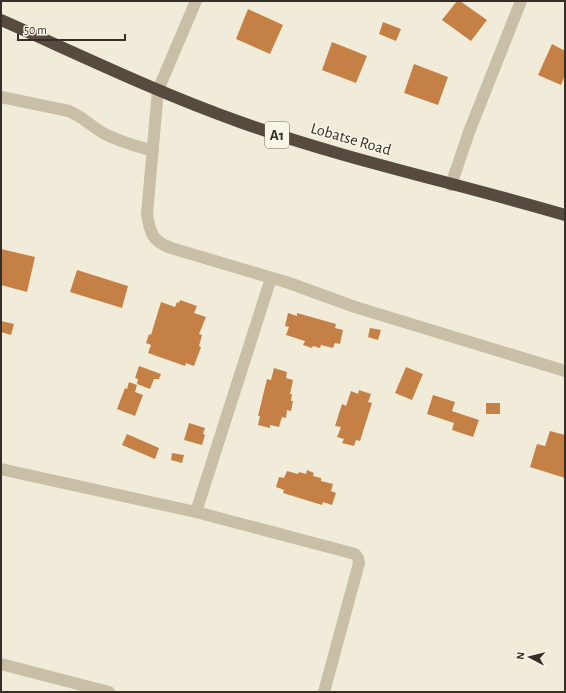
<svg xmlns="http://www.w3.org/2000/svg" width="566" height="693" viewBox="0 0 566 693" font-family="'Alegreya Sans',sans-serif">
<rect width="100%" height="100%" fill="#f1ecda"/>
<path fill="#c58145" d="M 457,1 L 460,1 L 487,20 L 471,41 L 442,20 Z
M 248,9 L 283,25 L 270,54 L 236,39 Z
M 383,22 L 401,29 L 396,41 L 379,34 Z
M 332,42 L 367,56 L 356,83 L 322,70 Z
M 552,44 L 565,51 L 565,75 L 561,85 L 538,75 Z
M 414,64 L 448,77 L 438,105 L 404,93 Z
M 1,249 L 35,257 L 27,292 L 1,285 Z
M 77,270 L 128,286 L 122,308 L 70,292 Z
M 180,300 L 197,306 L 194,313 L 206,317 L 199,334 L 202,335 L 199,346 L 201,347 L 194,366 L 186,363 L 185,366 L 148,353 L 151,345 L 146,343 L 149,334 L 151,335 L 161,302 L 175,307 L 177,302 L 179,303 Z
M 288,313 L 297,316 L 297,313 L 336,324 L 335,328 L 343,330 L 340,344 L 335,343 L 333,348 L 321,345 L 320,348 L 313,346 L 312,348 L 303,345 L 305,341 L 286,335 L 289,327 L 285,326 Z
M 1,321 L 14,324 L 11,335 L 1,332 Z
M 370,328 L 381,330 L 378,340 L 368,337 Z
M 139,366 L 161,374 L 159,379 L 154,379 L 150,389 L 137,384 L 138,379 L 135,378 Z
M 406,367 L 423,374 L 412,400 L 395,393 Z
M 274,368 L 287,372 L 286,378 L 293,380 L 290,394 L 292,394 L 291,401 L 293,401 L 291,411 L 287,410 L 286,418 L 282,417 L 279,427 L 270,425 L 270,428 L 258,425 L 260,416 L 258,416 L 267,379 L 271,380 Z
M 129,382 L 137,385 L 135,392 L 143,395 L 135,416 L 117,409 L 125,388 L 127,389 Z
M 359,390 L 371,394 L 368,402 L 372,403 L 360,441 L 356,440 L 354,446 L 342,443 L 344,439 L 337,437 L 341,427 L 335,426 L 342,404 L 346,406 L 351,391 L 358,394 Z
M 433,395 L 455,402 L 452,411 L 479,420 L 473,437 L 452,430 L 454,423 L 427,414 Z
M 486,403 L 500,403 L 500,414 L 486,414 Z
M 189,423 L 205,428 L 203,434 L 205,435 L 202,445 L 184,440 Z
M 550,431 L 565,435 L 565,478 L 530,467 L 537,444 L 545,446 Z
M 127,434 L 159,448 L 155,459 L 122,445 Z
M 172,453 L 184,455 L 182,463 L 171,460 Z
M 307,470 L 314,473 L 313,476 L 321,478 L 321,481 L 333,484 L 331,491 L 336,493 L 332,505 L 323,502 L 322,505 L 283,493 L 284,490 L 276,487 L 279,477 L 284,478 L 287,471 L 298,474 L 299,472 L 306,474 Z"/>
<g fill="none" stroke-linecap="round" stroke-linejoin="round">
<path stroke="#c9bea6" stroke-width="12" d="M 196,1 L 158,90 L 147,214 C 150,233 152,241 171,248 L 289,283 L 355,307 L 565,371
M 1,97 L 69,111 C 83,117 92,127 105,134 C 120,142 137,146 153,151
M 451,185 L 469,132 L 521,1
M 1,469 L 196,512 L 355,554 L 358,558 L 359,563 L 324,692
M 196,512 L 271,278
M 1,664 L 109,692"/>
<path stroke="#564b3e" stroke-width="12" d="M 1,20 C 80,55 158,93 240,122 C 346,160 457,183 565,215"/>
</g>
<g text-anchor="middle" dominant-baseline="central" stroke-width="3.5" stroke-linejoin="round" paint-order="stroke">
<rect fill="#f9f5e7" stroke="#706a61" stroke-width="1" x="265" y="122" width="24" height="26" rx="3"/>
<g font-size="15" font-weight="bold" fill="#352f27">
<text x="277" y="135">A1</text>
</g>
<g font-size="16" fill="#352f27" stroke="#f9f5e7">
<text transform="translate(351 139) rotate(16)">Lobatse Road</text>
</g>
</g>
<rect width="566" height="693" fill="none" stroke="#352f27" stroke-width="4"/>
<g transform="translate(530 657) rotate(277)" stroke="#f9f5e7" stroke-width="3" paint-order="stroke">
<path d="M0-3L7 15L0 10L-7 15Z" fill="#352f27"/>
<text y="-6" font-size="11" font-weight="bold" text-anchor="middle" fill="#352f27">N</text>
</g>
<path d="M18 34v6h107v-6" fill="none" stroke="#352f27" stroke-width="2"/>
<text x="24" y="34" font-size="12" fill="#352f27" stroke="#f9f5e7" stroke-width="3" paint-order="stroke">50 m</text>
</svg>
